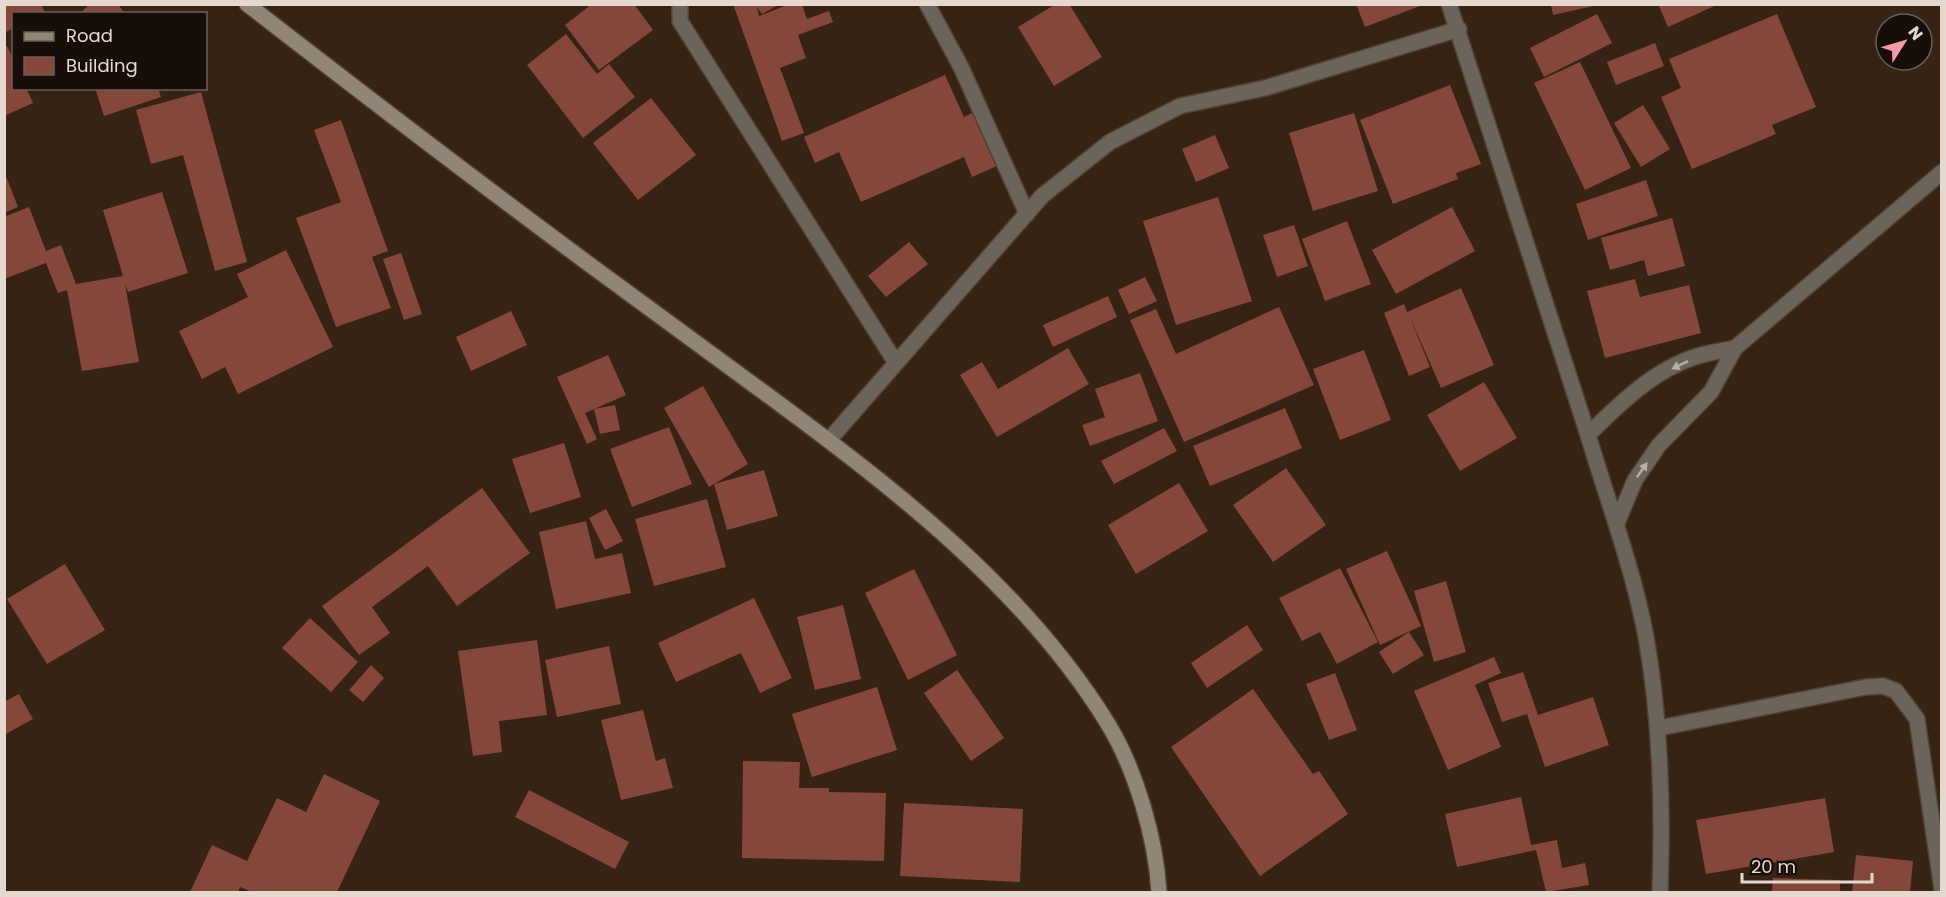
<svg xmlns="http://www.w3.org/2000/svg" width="1946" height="897" viewBox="0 0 1946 897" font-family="Poppins,sans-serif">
<rect width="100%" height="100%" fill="#362314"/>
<path fill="#85473b" d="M 4,4 L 41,4 L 45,13 L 14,14 L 14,28 L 4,33 Z
M 90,4 L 118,4 L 125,14 L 79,14 Z
M 592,4 L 634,4 L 653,30 L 599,70 L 565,25 Z
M 733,4 L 780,4 L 762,14 L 757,7 L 759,16 L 790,4 L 802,4 L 807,19 L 829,11 L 833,22 L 798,35 L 806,58 L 780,68 L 804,133 L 782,141 Z
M 1056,4 L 1069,4 L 1102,57 L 1054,86 L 1018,27 Z
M 1356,4 L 1419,4 L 1420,6 L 1365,27 Z
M 1658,4 L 1719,4 L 1668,27 Z
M 1551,5 L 1598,5 L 1553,15 Z
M 1597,14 L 1612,43 L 1544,77 L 1530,48 Z
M 1777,14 L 1816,107 L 1772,125 L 1776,134 L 1692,169 L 1661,97 L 1681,88 L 1669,59 Z
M 566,34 L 597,74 L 609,64 L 635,97 L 583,138 L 527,65 Z
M 1655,43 L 1664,66 L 1616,85 L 1607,62 Z
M 7,46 L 14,60 L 14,88 L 26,88 L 33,103 L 4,116 L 4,47 Z
M 1580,62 L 1631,168 L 1585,190 L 1534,83 Z
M 945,75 L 964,117 L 983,108 L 1006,162 L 972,177 L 964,157 L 861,202 L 839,152 L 815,163 L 804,137 Z
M 1450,85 L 1481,164 L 1456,173 L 1458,179 L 1393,204 L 1360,120 Z
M 95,88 L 158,88 L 161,97 L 104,116 Z
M 201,92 L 247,262 L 215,271 L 183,155 L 151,164 L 136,110 Z
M 651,98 L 696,155 L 638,200 L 593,143 Z
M 1643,105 L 1670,149 L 1641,167 L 1614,123 Z
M 1354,113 L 1378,191 L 1313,211 L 1289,133 Z
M 341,120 L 388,251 L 372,257 L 391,308 L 336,327 L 296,218 L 341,202 L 314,130 Z
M 1215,135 L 1229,168 L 1196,182 L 1182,149 Z
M 4,171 L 18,207 L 4,213 Z
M 1646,180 L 1658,216 L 1588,240 L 1576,204 Z
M 162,192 L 188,273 L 128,292 L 125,284 L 139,362 L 82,371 L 67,290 L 58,293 L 46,263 L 4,279 L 4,217 L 29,207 L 46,251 L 61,245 L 76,284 L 123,276 L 103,210 Z
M 1218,197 L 1252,301 L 1176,325 L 1143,221 Z
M 1452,207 L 1475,251 L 1396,294 L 1372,250 Z
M 1672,218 L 1685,266 L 1648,276 L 1644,260 L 1610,270 L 1601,238 Z
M 1347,221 L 1371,284 L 1325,301 L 1302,239 Z
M 1294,225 L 1308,266 L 1277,277 L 1263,235 Z
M 909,242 L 928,264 L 886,297 L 868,276 Z
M 286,250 L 333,347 L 238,394 L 225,367 L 202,379 L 179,331 L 248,297 L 237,274 Z
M 401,253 L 422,314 L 404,320 L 383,259 Z
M 1145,277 L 1157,301 L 1129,314 L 1118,290 Z
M 1635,279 L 1640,297 L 1689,285 L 1701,333 L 1605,358 L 1587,291 Z
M 1461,288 L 1494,365 L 1441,388 L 1409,315 L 1430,367 L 1409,376 L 1384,313 L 1404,304 L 1407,312 Z
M 1108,296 L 1117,317 L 1053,347 L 1043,325 Z
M 1279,307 L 1314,385 L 1184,442 L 1130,320 L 1156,309 L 1176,354 Z
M 511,311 L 527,345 L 471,371 L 456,337 Z
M 1068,348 L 1089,384 L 997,437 L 960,375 L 982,362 L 998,389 Z
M 1364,350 L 1391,420 L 1340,440 L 1313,369 Z
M 608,355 L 626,395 L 585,413 L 597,439 L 587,444 L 557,377 Z
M 1140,373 L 1158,421 L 1090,446 L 1082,425 L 1105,417 L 1095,389 Z
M 1484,382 L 1517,438 L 1460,471 L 1427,415 Z
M 703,386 L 748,464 L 714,484 L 764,470 L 778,516 L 727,530 L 714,484 L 709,487 L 664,408 Z
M 615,405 L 620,430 L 600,434 L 594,409 Z
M 1285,408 L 1302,448 L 1210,486 L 1193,446 Z
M 669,427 L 692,484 L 632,507 L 610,449 Z
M 1164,428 L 1177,451 L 1114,484 L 1101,461 Z
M 564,443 L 581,497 L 530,513 L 512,459 Z
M 1286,468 L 1326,525 L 1273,562 L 1233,505 Z
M 1179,483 L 1208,531 L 1136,574 L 1108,525 Z
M 482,488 L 530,553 L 457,606 L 428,566 L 372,607 L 390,633 L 359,655 L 322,606 Z
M 707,499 L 726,567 L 654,586 L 635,519 Z
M 606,509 L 623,541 L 605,550 L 589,518 Z
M 586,521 L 595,559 L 622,553 L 631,593 L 556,609 L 539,532 Z
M 1387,551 L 1421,626 L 1380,645 L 1346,569 Z
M 65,564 L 105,630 L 47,664 L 7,599 Z
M 1340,568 L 1378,642 L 1337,664 L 1320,632 L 1302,641 L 1279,598 Z
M 914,569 L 957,655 L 908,680 L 865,593 Z
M 1446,581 L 1466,652 L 1434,662 L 1414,591 Z
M 754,598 L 792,678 L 760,693 L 741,653 L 676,682 L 658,643 Z
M 843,605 L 861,679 L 815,690 L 797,617 Z
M 310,618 L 358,662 L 331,692 L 282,648 Z
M 1247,625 L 1263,650 L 1207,688 L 1191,663 Z
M 1409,632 L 1424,655 L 1393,674 L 1379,652 Z
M 537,640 L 547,715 L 499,721 L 502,752 L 473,756 L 458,651 Z
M 609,646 L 621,704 L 557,717 L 545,660 Z
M 1494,657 L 1501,673 L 1475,685 L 1501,747 L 1448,770 L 1414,691 Z
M 371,665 L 384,678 L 363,702 L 349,690 Z
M 957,670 L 1004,738 L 971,761 L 924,693 Z
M 1523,672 L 1538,715 L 1593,697 L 1609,745 L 1545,767 L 1527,714 L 1502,722 L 1488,683 Z
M 1335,673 L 1357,730 L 1329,740 L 1306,684 Z
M 877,687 L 897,750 L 812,777 L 792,714 Z
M 1253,689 L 1313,774 L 1319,771 L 1348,814 L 1260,876 L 1171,747 Z
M 19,694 L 33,719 L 4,735 L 4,702 Z
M 643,710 L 656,761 L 665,758 L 673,788 L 621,800 L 601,720 Z
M 743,761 L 800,762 L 799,788 L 829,788 L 829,792 L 886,793 L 884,861 L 742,858 Z
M 324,774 L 380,801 L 337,892 L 252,892 L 240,887 L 238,892 L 190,892 L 212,845 L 247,861 L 277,798 L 306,812 Z
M 529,790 L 629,842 L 615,869 L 515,817 Z
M 1521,797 L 1531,845 L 1557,840 L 1562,868 L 1585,863 L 1589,885 L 1546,892 L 1536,850 L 1457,867 L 1445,814 Z
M 1825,798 L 1834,852 L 1706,874 L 1696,820 Z
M 904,803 L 1023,809 L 1020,882 L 900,876 Z
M 1856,855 L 1913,861 L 1910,892 L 1852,892 Z
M 1773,878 L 1840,880 L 1840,892 L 1772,892 Z"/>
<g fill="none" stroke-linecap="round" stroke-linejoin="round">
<defs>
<path id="minor" d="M 680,4 L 680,21 L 896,363
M 927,4 L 961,67 L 1027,214
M 1449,4 L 1588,435
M 829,440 L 1042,196 L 1110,142 L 1180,106 L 1265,88 L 1459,29
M 1659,728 L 1866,687 L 1883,686 L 1896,691 L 1917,719 L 1942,890"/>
<path id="tertiary" d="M 1617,523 L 1635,480 L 1659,445 L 1711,392 L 1735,348 L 1942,172
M 1660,892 C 1663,807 1661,721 1646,637 C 1633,568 1608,502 1588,435 C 1619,404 1656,368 1698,356 C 1710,352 1723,351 1735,348"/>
<path id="secondary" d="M 247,4 C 363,94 479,183 597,270 C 657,314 717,358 777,402 C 900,493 1027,592 1108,724 C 1136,770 1156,839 1159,892"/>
</defs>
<use href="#minor" stroke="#524032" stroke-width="18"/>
<use href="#tertiary" stroke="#524032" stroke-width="18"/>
<use href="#secondary" stroke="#524032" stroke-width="18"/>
<use href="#minor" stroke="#6b645a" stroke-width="15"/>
<use href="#tertiary" stroke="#6b645a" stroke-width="15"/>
<use href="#secondary" stroke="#918676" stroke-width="15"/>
</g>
<defs><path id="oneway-solid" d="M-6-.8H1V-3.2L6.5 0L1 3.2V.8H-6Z" transform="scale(1.5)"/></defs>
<g fill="#baafa6">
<use href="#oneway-solid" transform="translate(1680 365) rotate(154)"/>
<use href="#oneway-solid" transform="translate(1642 470) rotate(-55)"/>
</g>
<rect width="1946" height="897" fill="none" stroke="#e5d8cf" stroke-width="12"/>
<rect x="12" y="12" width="195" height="78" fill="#170e08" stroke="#695f58" stroke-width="1.5"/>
<rect x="24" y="32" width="30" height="9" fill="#918676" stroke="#695f58" stroke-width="1.5"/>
<text x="66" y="42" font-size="18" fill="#e5d8cf">Road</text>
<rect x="24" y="57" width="30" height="18" fill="#85473b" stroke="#695f58" stroke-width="1.5"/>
<text x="66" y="72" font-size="18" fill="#e5d8cf">Building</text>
<g transform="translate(1904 42) rotate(53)"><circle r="28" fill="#170e08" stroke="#695f58" stroke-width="1.5"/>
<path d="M0-4.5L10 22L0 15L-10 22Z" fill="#f39aa8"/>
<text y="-9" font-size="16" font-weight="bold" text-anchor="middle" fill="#e5d8cf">N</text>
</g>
<path d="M1742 873v9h130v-9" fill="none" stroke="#e5d8cf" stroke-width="3"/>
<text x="1751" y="873" font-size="18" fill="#e5d8cf" stroke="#170e08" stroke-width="4.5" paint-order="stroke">20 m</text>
</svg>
